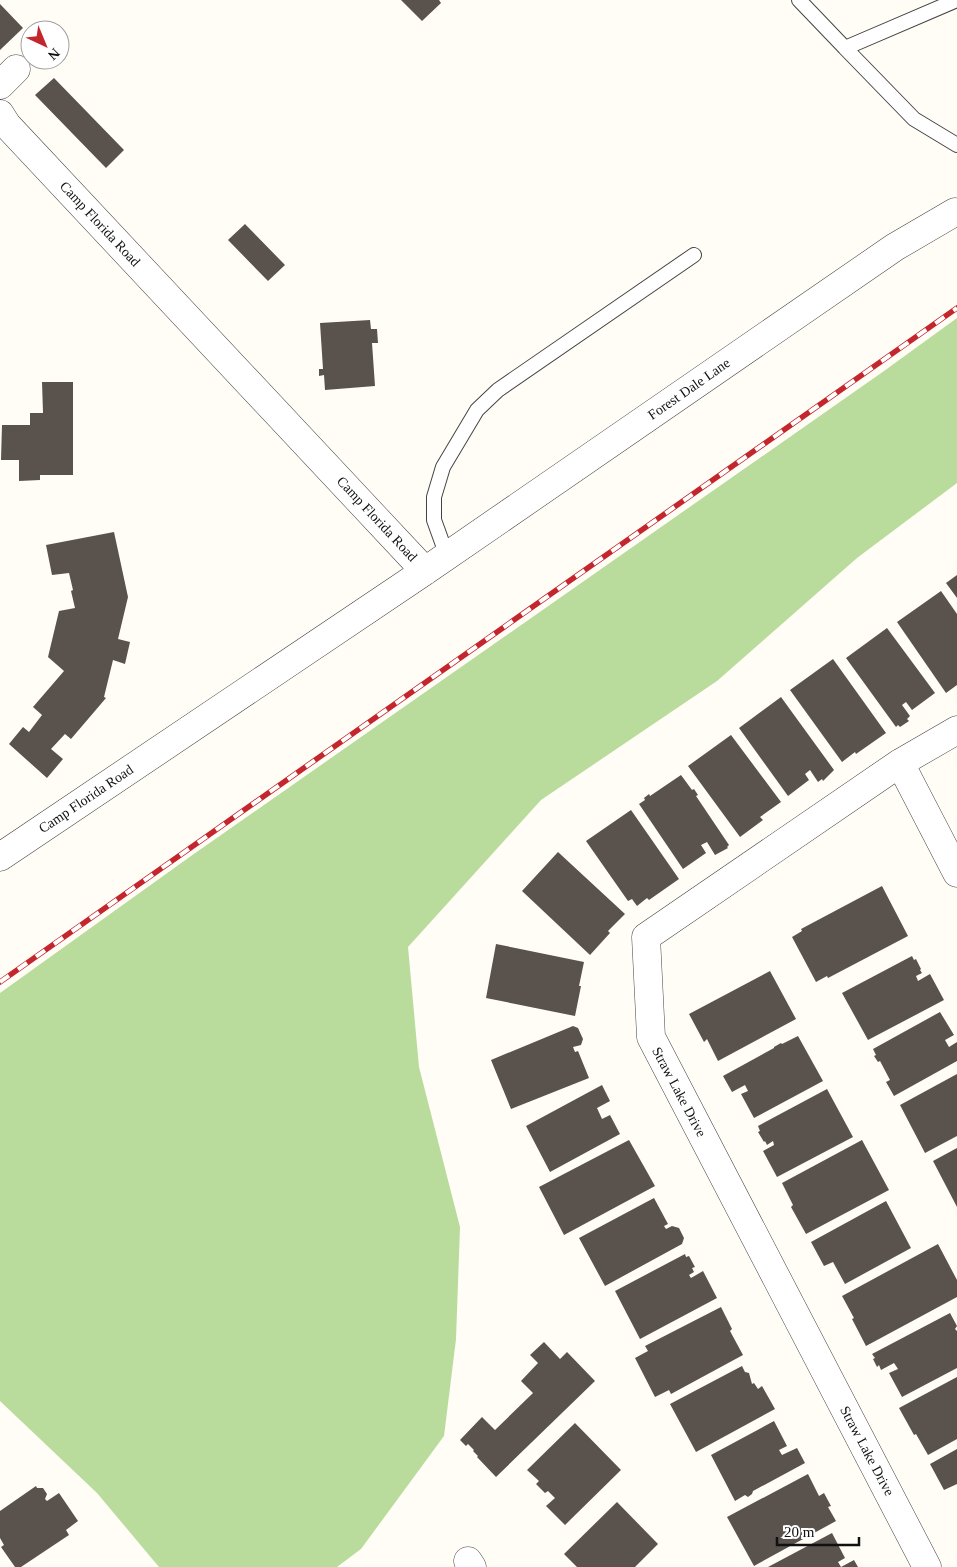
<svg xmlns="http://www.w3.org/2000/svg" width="957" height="1567" viewBox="0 0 957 1567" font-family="'Times New Roman',serif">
<rect width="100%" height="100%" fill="#fffdf5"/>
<path fill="#b9dc9c" d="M 957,318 L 957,483 L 857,558 L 717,681 L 541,800 L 408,947 L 419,1067 L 460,1227 L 456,1339 L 444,1436 L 361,1549 L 337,1567 L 159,1567 L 97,1493 L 0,1401 L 0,993 L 191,856 L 884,371 Z"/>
<path fill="#5a524d" d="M 401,0 L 439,0 L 441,3 L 422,21 Z
M 0,4 L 23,28 L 0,50 Z
M 54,78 L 124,150 L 106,168 L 35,95 Z
M 245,224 L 285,265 L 268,281 L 228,240 Z
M 370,320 L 371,329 L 377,329 L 378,343 L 372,343 L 375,386 L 325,390 L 324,375 L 319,376 L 319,369 L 323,369 L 320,323 Z
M 42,382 L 73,382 L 73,475 L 40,475 L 40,480 L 19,481 L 19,460 L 1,460 L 2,425 L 30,425 L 30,413 L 43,413 Z
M 114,532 L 128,597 L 118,639 L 130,642 L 125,664 L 113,660 L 104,697 L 106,698 L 71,739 L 65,734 L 51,749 L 63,759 L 47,778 L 9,744 L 23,727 L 29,732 L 42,715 L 33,707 L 64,671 L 48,657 L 59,611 L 75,608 L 71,591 L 73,590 L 69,573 L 52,575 L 46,545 Z
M 957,575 L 957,598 L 946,583 Z
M 941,591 L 957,614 L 957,685 L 946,693 L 897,622 Z
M 887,628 L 935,693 L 912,710 L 906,702 L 902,705 L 910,716 L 907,719 L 909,721 L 900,727 L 898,725 L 896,727 L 846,658 Z
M 833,659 L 886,733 L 856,754 L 855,752 L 842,762 L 790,690 Z
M 781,697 L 834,770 L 823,781 L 822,779 L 818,782 L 810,770 L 805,774 L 809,780 L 788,796 L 739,728 Z
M 731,735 L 781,802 L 760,817 L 763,820 L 740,837 L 688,766 Z
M 681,775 L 692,790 L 694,789 L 698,795 L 696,796 L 729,845 L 727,847 L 728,848 L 715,855 L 707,842 L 701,845 L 706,853 L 683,869 L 639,804 L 645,800 L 644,798 L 649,794 L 650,796 Z
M 631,810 L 679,879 L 649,900 L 647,898 L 637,906 L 632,899 L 628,901 L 586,841 Z
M 558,852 L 625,914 L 608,931 L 610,933 L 590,955 L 522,891 Z
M 882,886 L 908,936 L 828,978 L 827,976 L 816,982 L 792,937 L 802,931 L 801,929 Z
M 496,944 L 584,962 L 579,986 L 581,986 L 575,1016 L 486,998 Z
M 912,956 L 914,960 L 916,959 L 921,969 L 920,970 L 922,973 L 916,976 L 918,981 L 930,974 L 944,1000 L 868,1040 L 842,993 Z
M 770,971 L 796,1019 L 718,1061 L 707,1039 L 704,1042 L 689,1014 Z
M 940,1012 L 954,1035 L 945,1040 L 949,1047 L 957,1042 L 957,1061 L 894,1096 L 886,1082 L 890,1080 L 880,1061 L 878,1062 L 874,1056 L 876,1055 L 873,1049 Z
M 573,1026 L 578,1028 L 583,1039 L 581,1045 L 573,1047 L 575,1052 L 578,1051 L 589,1078 L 511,1109 L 491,1060 Z
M 798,1036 L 823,1081 L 754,1118 L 741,1094 L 748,1091 L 745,1085 L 732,1092 L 723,1076 L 774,1048 L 774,1047 L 781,1043 L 782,1044 Z
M 957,1074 L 957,1136 L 925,1153 L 900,1105 Z
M 602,1085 L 610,1101 L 597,1108 L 602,1119 L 610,1115 L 620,1134 L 550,1172 L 526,1126 Z
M 827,1089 L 853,1137 L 777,1177 L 763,1151 L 774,1145 L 773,1141 L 767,1145 L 765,1141 L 764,1142 L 758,1132 L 760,1131 L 758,1126 Z
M 629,1140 L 655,1186 L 564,1235 L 539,1187 Z
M 862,1140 L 889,1190 L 806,1234 L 791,1207 L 793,1205 L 782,1183 Z
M 957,1148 L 957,1207 L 933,1161 Z
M 654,1198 L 668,1224 L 664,1226 L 666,1229 L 672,1226 L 679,1228 L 684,1238 L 682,1244 L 605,1286 L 579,1238 Z
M 886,1201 L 911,1248 L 845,1284 L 833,1262 L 824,1266 L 811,1242 Z
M 938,1244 L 957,1280 L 957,1297 L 866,1346 L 852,1319 L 854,1318 L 842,1296 Z
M 685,1254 L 686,1257 L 689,1256 L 695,1267 L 692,1268 L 694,1272 L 689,1275 L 691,1278 L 703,1271 L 717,1298 L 640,1339 L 615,1291 Z
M 721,1307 L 732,1329 L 730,1331 L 743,1355 L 671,1394 L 669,1390 L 655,1397 L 635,1358 L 648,1351 L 645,1346 Z
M 950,1313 L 957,1326 L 955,1329 L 957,1331 L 957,1368 L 902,1397 L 889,1373 L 898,1369 L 894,1363 L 881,1370 L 879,1365 L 877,1367 L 873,1359 L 875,1358 L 872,1354 Z
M 544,1342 L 560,1359 L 567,1352 L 595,1381 L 496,1477 L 477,1457 L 478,1456 L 473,1451 L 474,1450 L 468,1444 L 466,1446 L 460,1440 L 482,1417 L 495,1430 L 533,1393 L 521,1381 L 538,1363 L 530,1355 Z
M 742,1366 L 745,1372 L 749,1373 L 752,1384 L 754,1383 L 758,1389 L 762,1386 L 775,1409 L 696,1452 L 670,1404 Z
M 957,1377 L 957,1439 L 928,1455 L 916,1434 L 914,1435 L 899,1408 Z
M 774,1421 L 787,1446 L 779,1450 L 782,1455 L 797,1448 L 805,1463 L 753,1491 L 752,1494 L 748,1497 L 745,1495 L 735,1501 L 711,1455 Z
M 575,1423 L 621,1470 L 565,1525 L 546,1506 L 555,1498 L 548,1491 L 545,1493 L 536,1484 L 539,1481 L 527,1470 Z
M 957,1449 L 957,1484 L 944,1490 L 930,1464 Z
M 808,1474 L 819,1496 L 824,1493 L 831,1506 L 828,1507 L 836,1521 L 754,1566 L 727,1517 Z
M 36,1486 L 37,1488 L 43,1488 L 47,1494 L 45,1499 L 47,1501 L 59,1493 L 78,1521 L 66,1530 L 69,1535 L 21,1567 L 15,1567 L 1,1547 L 4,1545 L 0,1538 L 0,1511 Z
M 617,1502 L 658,1544 L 635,1567 L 577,1567 L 564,1554 Z
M 832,1533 L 845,1558 L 838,1562 L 841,1567 L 854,1560 L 858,1567 L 768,1567 Z"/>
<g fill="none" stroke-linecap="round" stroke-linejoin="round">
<defs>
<path id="lane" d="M 799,0 L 845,48 L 957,0
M 845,48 L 914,119 L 957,145
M 447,556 L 434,520 L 434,497 L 443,467 L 477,410 L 498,390 L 694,255"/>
<path id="street" d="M 0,85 L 16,69
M 0,114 L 7,125 L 425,571
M 900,763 L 957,873
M 0,857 L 425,571 L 895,247 L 955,212
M 468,1561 L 472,1567
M 927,1567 L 651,1037 L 646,937 L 900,763 L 957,730"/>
</defs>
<use href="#lane" stroke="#444" stroke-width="16"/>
<use href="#street" stroke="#444" stroke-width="29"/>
<use href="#lane" stroke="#fff" stroke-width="14"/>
<use href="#street" stroke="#fff" stroke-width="28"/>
<defs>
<path id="rail" d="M 0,982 L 957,308"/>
</defs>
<use href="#rail" stroke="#c4262e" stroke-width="5.5"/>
<use href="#rail" stroke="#fff" stroke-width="4" stroke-dasharray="11" stroke-linecap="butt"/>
</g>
<g text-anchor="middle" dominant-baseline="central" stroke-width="5" stroke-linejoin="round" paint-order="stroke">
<g font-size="14" fill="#111" stroke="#fff">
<text transform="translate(100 224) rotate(47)">Camp Florida Road</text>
<text transform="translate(689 389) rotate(-35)">Forest Dale Lane</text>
<text transform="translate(377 519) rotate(47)">Camp Florida Road</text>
<text transform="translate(86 799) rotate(-34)">Camp Florida Road</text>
<text transform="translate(679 1092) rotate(62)">Straw Lake Drive</text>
<text transform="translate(867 1451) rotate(62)">Straw Lake Drive</text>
</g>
</g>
<g transform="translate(45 45) rotate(136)"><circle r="24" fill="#ffffff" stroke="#a0a0a0"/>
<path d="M0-4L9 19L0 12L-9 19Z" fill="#c4262e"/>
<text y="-8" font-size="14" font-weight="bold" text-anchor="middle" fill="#111111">N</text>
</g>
<path d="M777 1537v8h82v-8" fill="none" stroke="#111111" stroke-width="2.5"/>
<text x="784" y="1537" font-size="15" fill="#111111" stroke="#ffffff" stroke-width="4" paint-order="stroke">20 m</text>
</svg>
